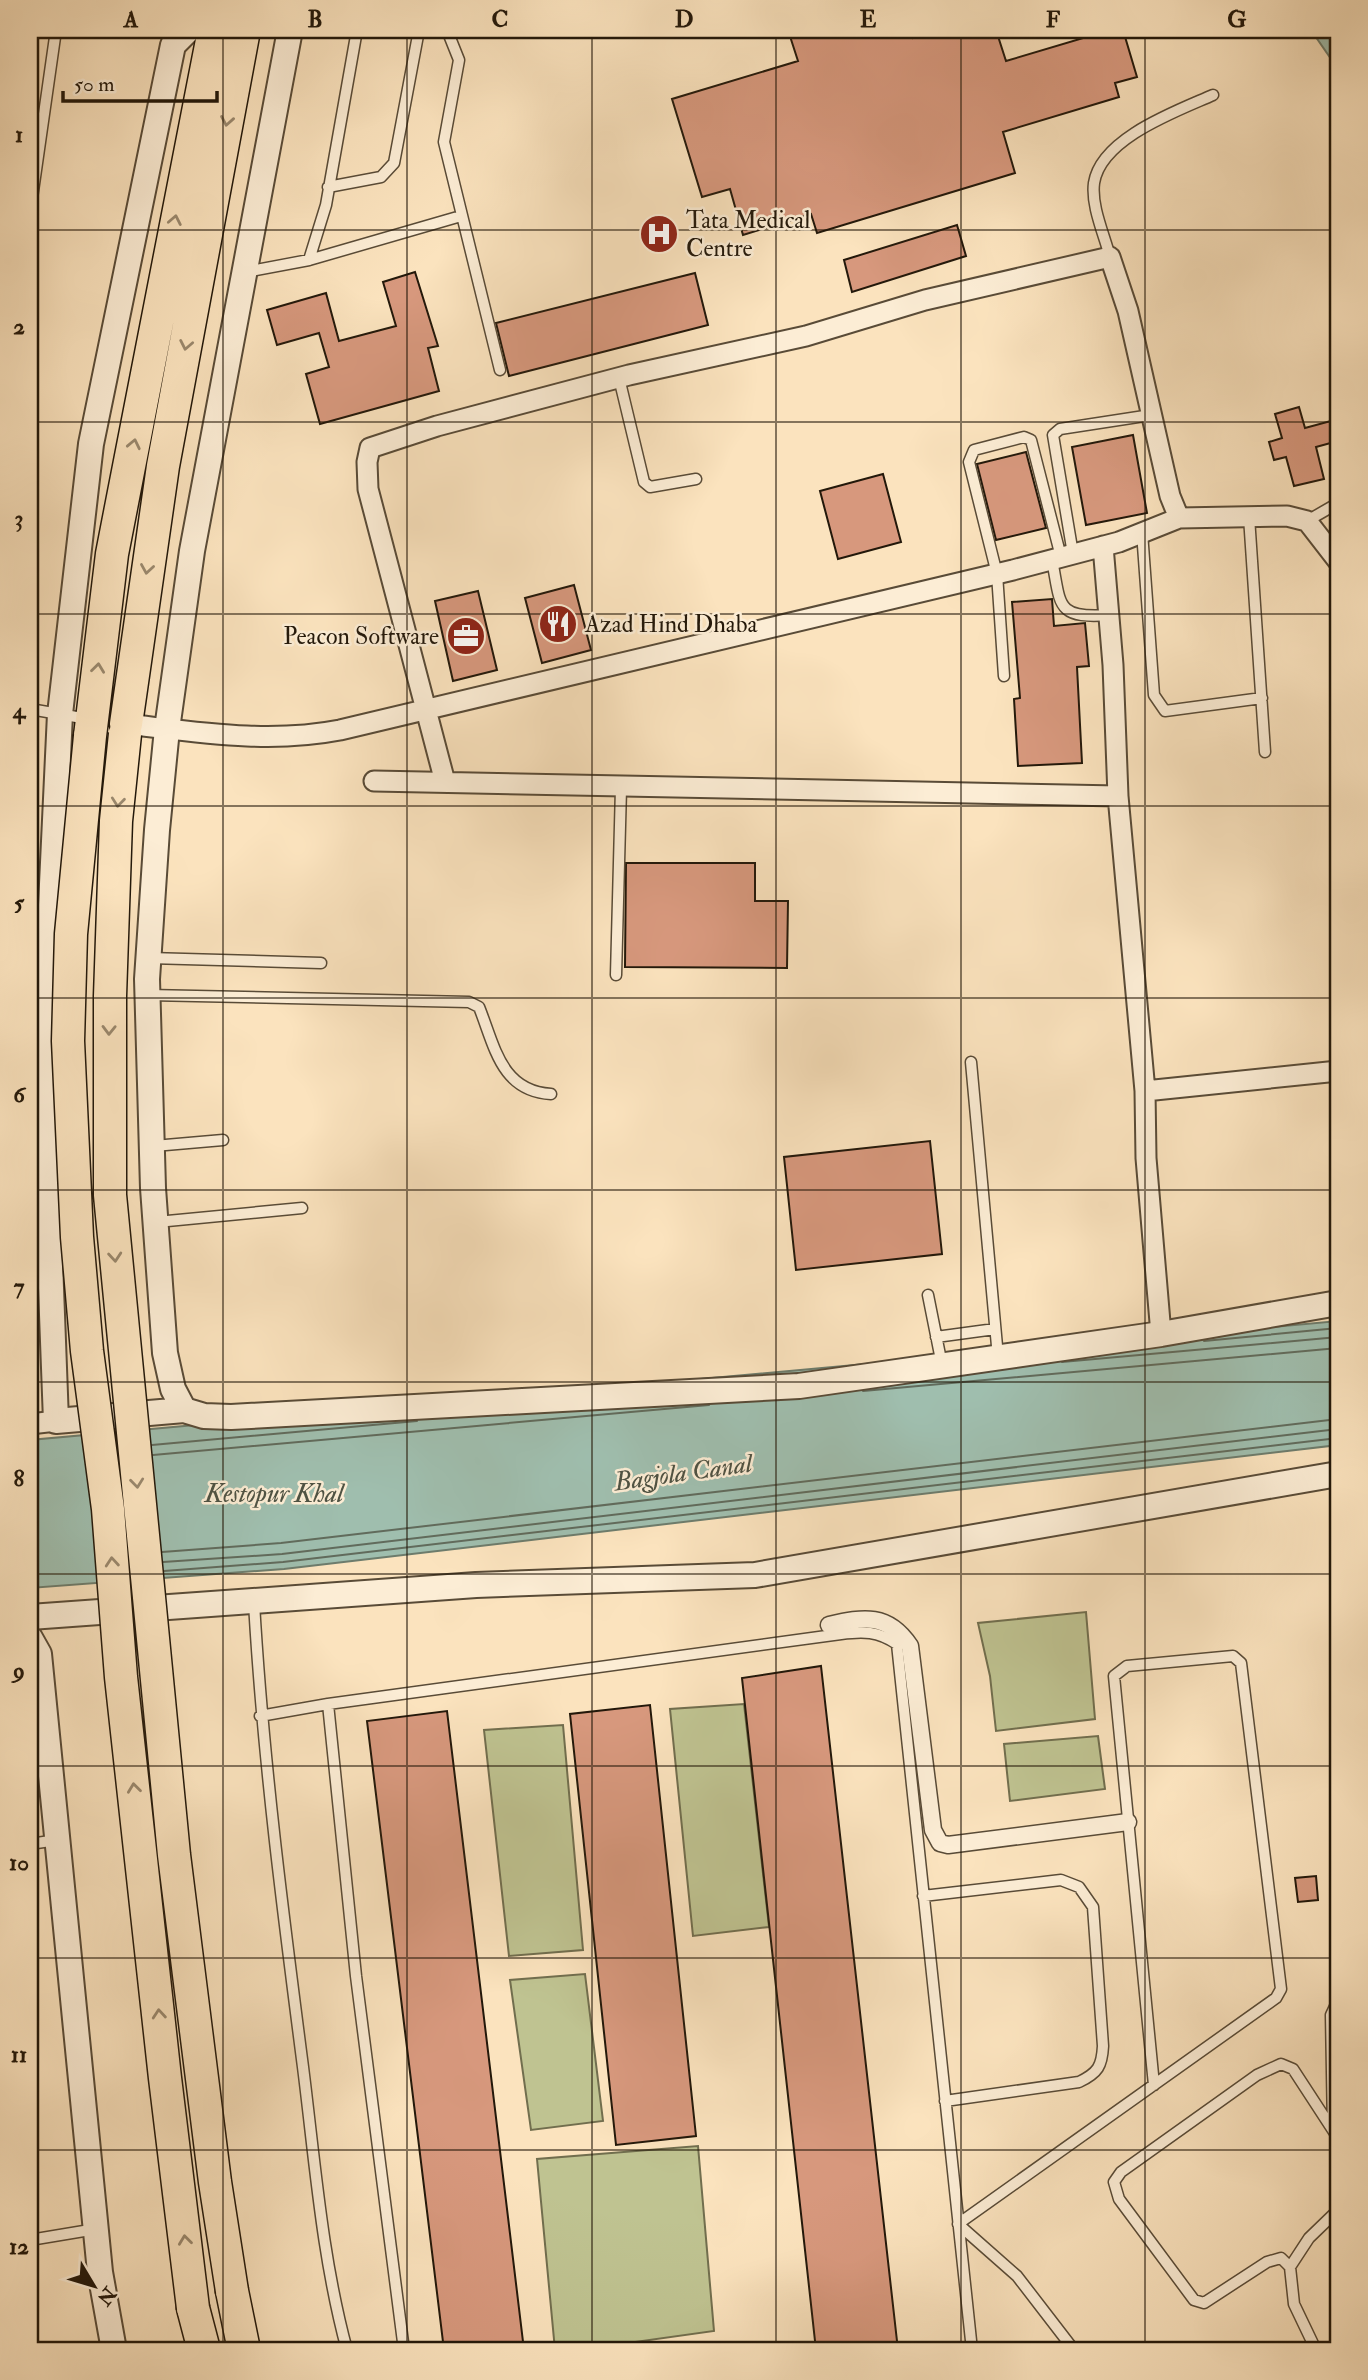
<svg xmlns="http://www.w3.org/2000/svg" width="1368" height="2380" viewBox="0 0 1368 2380" font-family="'IM FELL Double Pica',serif">
<rect width="100%" height="100%" fill="#fbe3be"/>
<filter id="stains"><feTurbulence type="fractalNoise" baseFrequency=".00286" numOctaves="4"/><feColorMatrix values="0 0 0 0 .2 0 0 0 0 .09 0 0 0 0 .02 0 0 0 .5 -.17"/></filter>
<radialGradient id="worn" r=".72"><stop offset=".6" stop-color="#630" stop-opacity="0"/><stop offset="1" stop-color="#630" stop-opacity=".3"/></radialGradient>
<path fill="#bfc391" stroke="#716e4e" stroke-width="2" d="M 1086,1612 L 1095,1719 L 996,1731 L 990,1676 L 978,1623 Z
M 744,1704 L 769,1927 L 693,1936 L 670,1709 Z
M 563,1725 L 583,1950 L 509,1956 L 484,1730 Z
M 1098,1736 L 1105,1789 L 1010,1801 L 1004,1744 Z
M 585,1974 L 603,2121 L 531,2130 L 510,1980 Z
M 698,2146 L 714,2331 L 578,2350 L 555,2350 L 537,2159 Z"/>
<path fill="#9fbeae" stroke="#6d7c6c" stroke-width="2" d="M 1311,30 L 1338,30 L 1338,69 Z
M 1338,1321 L 1338,1445 L 284,1569 L 30,1588 L 30,1440 Z"/>
<g fill="none" stroke-linecap="round" stroke-linejoin="round">
<path stroke="#616b5c" stroke-width="2" d="M 1204,1341 L 1338,1328
M 1062,1362 L 1338,1337
M 863,1391 L 1338,1348
M 152,1445 L 417,1421
M 153,1455 L 709,1405
M 162,1552 L 281,1543 L 1338,1419
M 163,1562 L 282,1554 L 1338,1429
M 164,1571 L 283,1562 L 1338,1438"/>
</g>
<path fill="#d7987d" stroke="#23180a" stroke-width="2" d="M 788,30 L 911,30 L 913,38 L 941,30 L 996,30 L 1006,61 L 1110,30 L 1123,30 L 1137,77 L 1115,83 L 1119,97 L 1003,132 L 1015,173 L 817,233 L 811,214 L 743,235 L 730,189 L 702,197 L 672,99 L 798,61 Z
M 957,225 L 966,256 L 852,292 L 844,260 Z
M 415,272 L 438,346 L 428,348 L 439,391 L 320,424 L 306,374 L 329,367 L 319,333 L 277,345 L 267,310 L 326,293 L 339,341 L 396,326 L 383,282 Z
M 695,273 L 708,325 L 509,376 L 496,323 Z
M 1299,407 L 1305,428 L 1338,419 L 1338,441 L 1316,447 L 1324,479 L 1294,486 L 1286,457 L 1274,460 L 1269,442 L 1282,438 L 1275,414 Z
M 1133,435 L 1147,513 L 1086,525 L 1072,447 Z
M 1026,452 L 1046,528 L 996,540 L 977,464 Z
M 883,474 L 901,542 L 838,559 L 820,491 Z
M 574,585 L 591,650 L 542,663 L 525,598 Z
M 478,591 L 497,670 L 453,681 L 435,601 Z
M 1052,599 L 1054,626 L 1085,623 L 1089,666 L 1077,667 L 1082,763 L 1018,766 L 1014,699 L 1020,698 L 1012,602 Z
M 626,863 L 755,863 L 755,901 L 788,901 L 787,968 L 625,967 Z
M 930,1141 L 942,1254 L 796,1270 L 784,1157 Z
M 821,1666 L 898,2350 L 816,2350 L 742,1678 Z
M 650,1705 L 696,2136 L 616,2145 L 570,1714 Z
M 447,1711 L 524,2350 L 444,2350 L 367,1721 Z
M 1316,1876 L 1318,1900 L 1298,1902 L 1295,1878 Z"/>
<g fill="none" stroke-linecap="round" stroke-linejoin="round">
<defs>
<path id="service" d="M 447,30 L 459,60 L 444,142 L 500,370
M 328,187 L 381,177 L 394,163 L 419,30
M 30,212 L 56,30
M 1110,257 C 1104,234 1091,206 1094,183 C 1101,138 1177,111 1213,95
M 309,260 L 326,205 L 357,30
M 245,272 L 309,260 L 461,216
M 619,378 L 644,482 L 650,487 L 696,479
M 1249,517 L 1265,752
M 1307,521 L 1333,506 L 1338,507
M 1142,532 L 1154,695 L 1165,711 L 1262,698
M 1073,554 L 1053,435 L 1060,429 L 1151,415
M 1052,560 C 1061,605 1055,619 1109,615
M 1004,676 L 997,574 L 969,462 L 974,450 L 1024,437 L 1031,440 L 1061,557
M 30,709 L 88,719
M 149,958 L 321,963
M 616,975 L 621,788
M 148,995 L 469,1002 L 479,1007 C 495,1047 501,1091 551,1094
M 971,1062 L 998,1357
M 154,1146 L 223,1140
M 157,1222 L 302,1208
M 928,1295 L 942,1365
M 936,1337 L 995,1329
M 254,1603 C 263,1759 283,1913 303,2067 C 315,2162 322,2258 347,2350
M 328,1704 L 841,1634 C 863,1631 878,1631 897,1644 L 972,2350
M 260,1716 L 328,1704 L 356,1976 L 404,2350
M 30,1844 L 57,1840
M 923,1896 L 1061,1880 L 1079,1887 L 1093,1907 L 1103,2046 C 1102,2066 1098,2073 1079,2082 L 945,2101
M 1333,2130 L 1331,2015 L 1338,2000
M 30,2240 L 96,2229
M 1290,2267 L 1309,2238 L 1338,2210
M 1074,2350 L 1017,2276 L 958,2224 L 1276,1998 L 1281,1989 L 1241,1663 L 1233,1656 L 1127,1666 L 1114,1676 L 1154,2085
M 1316,2350 L 1294,2304 L 1290,2267 L 1281,2258 L 1267,2262 L 1204,2303 L 1194,2300 L 1119,2199 L 1114,2182 L 1121,2172 L 1257,2075 L 1281,2064 L 1293,2069 L 1338,2138"/>
<path id="pedestrian" d="M 829,1625 C 864,1617 888,1613 910,1646 L 933,1830 L 940,1843 L 948,1845 L 1128,1822"/>
<path id="minor" d="M 1103,546 L 1113,665 L 1118,796 L 1145,1091 L 1146,1158 L 1161,1334
M 126,724 C 197,732 268,744 340,730 L 1013,570 L 1119,542 L 1179,518 L 1287,516 L 1307,521 L 1338,561
M 374,781 L 1118,796
M 445,782 L 368,489 L 367,462 L 370,448 L 437,426 L 629,375 L 806,336 L 925,300 L 1110,257 L 1128,311 L 1170,496 L 1179,518
M 1145,1091 L 1338,1071
M 30,1424 L 56,1421"/>
<path id="tertiary" d="M 290,30 L 192,551 L 167,729 L 157,830 L 147,979 L 153,1188 L 165,1353 L 173,1389 L 184,1410 L 204,1416 L 231,1417 L 799,1386 L 1161,1334 L 1338,1303
M 184,1410 L 56,1421 L 43,1075 L 60,714 L 91,444 L 173,45 L 188,30
M 30,1617 L 476,1585 L 755,1575 L 1338,1474
M 30,1638 L 39,1654 L 100,2272 L 114,2350"/>
<path id="primary" d="M 126,724 L 163,466 L 244,30
M 90,736 L 112,554 L 214,30
M 232,2291 L 244,2350
M 193,2308 L 204,2350"/>
</defs>
<use href="#service" stroke="#594b37" stroke-width="13"/>
<use href="#pedestrian" stroke="#594b37" stroke-width="19"/>
<use href="#minor" stroke="#594b37" stroke-width="23"/>
<use href="#tertiary" stroke="#594b37" stroke-width="28"/>
<use href="#primary" stroke="#23180a" stroke-width="35"/>
<use href="#service" stroke="#fcedd5" stroke-width="10"/>
<use href="#pedestrian" stroke="#fcedd5" stroke-width="16"/>
<use href="#minor" stroke="#fcedd5" stroke-width="19"/>
<use href="#tertiary" stroke="#fcedd5" stroke-width="24"/>
<use href="#primary" stroke="#fbe3be" stroke-width="32"/>
<defs>
<path id="primary-bridge" d="M 125,734 L 116,821 L 110,996 L 110,1195 L 174,1855 L 215,2182 L 232,2291
M 90,736 L 71,934 L 68,1041 L 77,1237 L 87,1351 L 108,1509 L 121,1677 L 165,2078 L 193,2308"/>
</defs>
<use href="#primary-bridge" stroke="#23180a" stroke-width="35" stroke-linecap="butt"/>
<use href="#primary-bridge" stroke="#fbe3be" stroke-width="32"/>
</g>
<defs><path id="oneway-chevron" d="M-2-3.5L2.5 0L-2 3.5" fill="none" stroke-width="1.6" stroke-linecap="round" stroke-linejoin="round" transform="scale(1.75)"/></defs>
<g stroke="#9a886d">
<use href="#oneway-chevron" transform="translate(227 121) rotate(100)"/>
<use href="#oneway-chevron" transform="translate(175 220) rotate(-79)"/>
<use href="#oneway-chevron" transform="translate(186 345) rotate(101)"/>
<use href="#oneway-chevron" transform="translate(134 444) rotate(-78)"/>
<use href="#oneway-chevron" transform="translate(147 569) rotate(99)"/>
<use href="#oneway-chevron" transform="translate(98 668) rotate(-83)"/>
<use href="#oneway-chevron" transform="translate(118 802) rotate(96)"/>
<use href="#oneway-chevron" transform="translate(109 1030) rotate(91)"/>
<use href="#oneway-chevron" transform="translate(115 1257) rotate(85)"/>
<use href="#oneway-chevron" transform="translate(137 1483) rotate(84)"/>
<use href="#oneway-chevron" transform="translate(112 1562) rotate(-95)"/>
<use href="#oneway-chevron" transform="translate(134 1788) rotate(-97)"/>
<use href="#oneway-chevron" transform="translate(159 2014) rotate(-95)"/>
<use href="#oneway-chevron" transform="translate(185 2240) rotate(-97)"/>
</g>
<path fill="none" stroke="#23180a" stroke-width="2" stroke-opacity="0.55" d="M 223,30 L 223,2350M 407,30 L 407,2350M 592,30 L 592,2350M 776,30 L 776,2350M 961,30 L 961,2350M 1145,30 L 1145,2350M 30,230 L 1338,230M 30,422 L 1338,422M 30,614 L 1338,614M 30,806 L 1338,806M 30,998 L 1338,998M 30,1190 L 1338,1190M 30,1382 L 1338,1382M 30,1574 L 1338,1574M 30,1766 L 1338,1766M 30,1958 L 1338,1958M 30,2150 L 1338,2150"/>
<defs>
<symbol id="hospital-disc" viewBox="-11 -11 22 22"><circle r="9.5" fill="#8f2418" stroke="#fcedd5"/><path d="M-5-5h3v3.5h4V-5h3V5h-3V1.5h-4V5h-3Z" fill="#fff"/></symbol>
<symbol id="restaurant-disc" viewBox="-11 -11 22 22"><circle r="9.5" fill="#8f2418" stroke="#fcedd5"/><path d="M-5-6h1v4h1v-4h1v4h1v-4h1v5L-1.5 .5V6h-2V.5L-5-1ZM5-6V6H3V1.5H1.5Q1.5-4 5-6Z" fill="#fff"/></symbol>
<symbol id="office-disc" viewBox="-11 -11 22 22"><circle r="9.5" fill="#8f2418" stroke="#fcedd5"/><path d="M-6-3h4V-5.5h4V-3h4V5H-6ZM-1-4.5V-3h2v-1.5ZM-6 0V1H6V0Z" fill="#fff"/></symbol>
</defs>
<g fill-rule="evenodd">
<use href="#hospital-disc" x="637" y="212" width="44" height="44"/>
<use href="#restaurant-disc" x="536" y="602" width="44" height="44"/>
<use href="#office-disc" x="444" y="614" width="44" height="44"/>
</g>
<g text-anchor="middle" dominant-baseline="central" stroke-width="5" stroke-linejoin="round" paint-order="stroke">
<g font-size="24" fill="#23180a" stroke="#fcedd5" text-anchor="start">
<text x="686" y="220">Tata Medical<tspan x="686" dy="28">Centre</tspan></text>
<text x="585" y="624">Azad Hind Dhaba</text>
<text x="439" y="636" text-anchor="end">Peacon Software</text>
</g>
<g font-size="26" font-style="italic" fill="#4e5243" stroke="#fcedd5">
<text transform="translate(683 1473) rotate(-8)">Bagjola Canal</text>
<text x="274" y="1494">Kestopur Khal</text>
</g>
</g>
<rect width="1368" height="2380" fill="none" stroke="#fbe3be" stroke-width="77"/>
<g transform="translate(94 2286) rotate(128)" stroke="#fcedd5" stroke-width="5" paint-order="stroke">
<path d="M0-5L12 26L0 18L-12 26Z" fill="#23180a"/>
<text y="-10" font-size="19" font-weight="bold" text-anchor="middle" fill="#23180a">N</text>
</g>
<path d="M63 91v10h154v-10" fill="none" stroke="#23180a" stroke-width="3.5"/>
<text x="74" y="91" font-size="21" fill="#23180a" stroke="#fcedd5" stroke-width="5" paint-order="stroke">50 m</text>
<rect x="38" y="38" width="1292" height="2304" fill="none" stroke="#23180a" stroke-width="2.5"/>
<g font-size="23" text-anchor="middle" font-weight="bold" fill="#23180a">
<text x="131" y="27">A</text>
<text x="315" y="27">B</text>
<text x="500" y="27">C</text>
<text x="684" y="27">D</text>
<text x="868" y="27">E</text>
<text x="1053" y="27">F</text>
<text x="1237" y="27">G</text>
<text x="19" y="142">1</text>
<text x="19" y="334">2</text>
<text x="19" y="526">3</text>
<text x="19" y="718">4</text>
<text x="19" y="910">5</text>
<text x="19" y="1102">6</text>
<text x="19" y="1294">7</text>
<text x="19" y="1486">8</text>
<text x="19" y="1678">9</text>
<text x="19" y="1870">10</text>
<text x="19" y="2062">11</text>
<text x="19" y="2254">12</text>
</g>
<rect width="100%" height="100%" filter="url(#stains)"/>
<rect width="100%" height="100%" fill="url(#worn)"/>
</svg>
